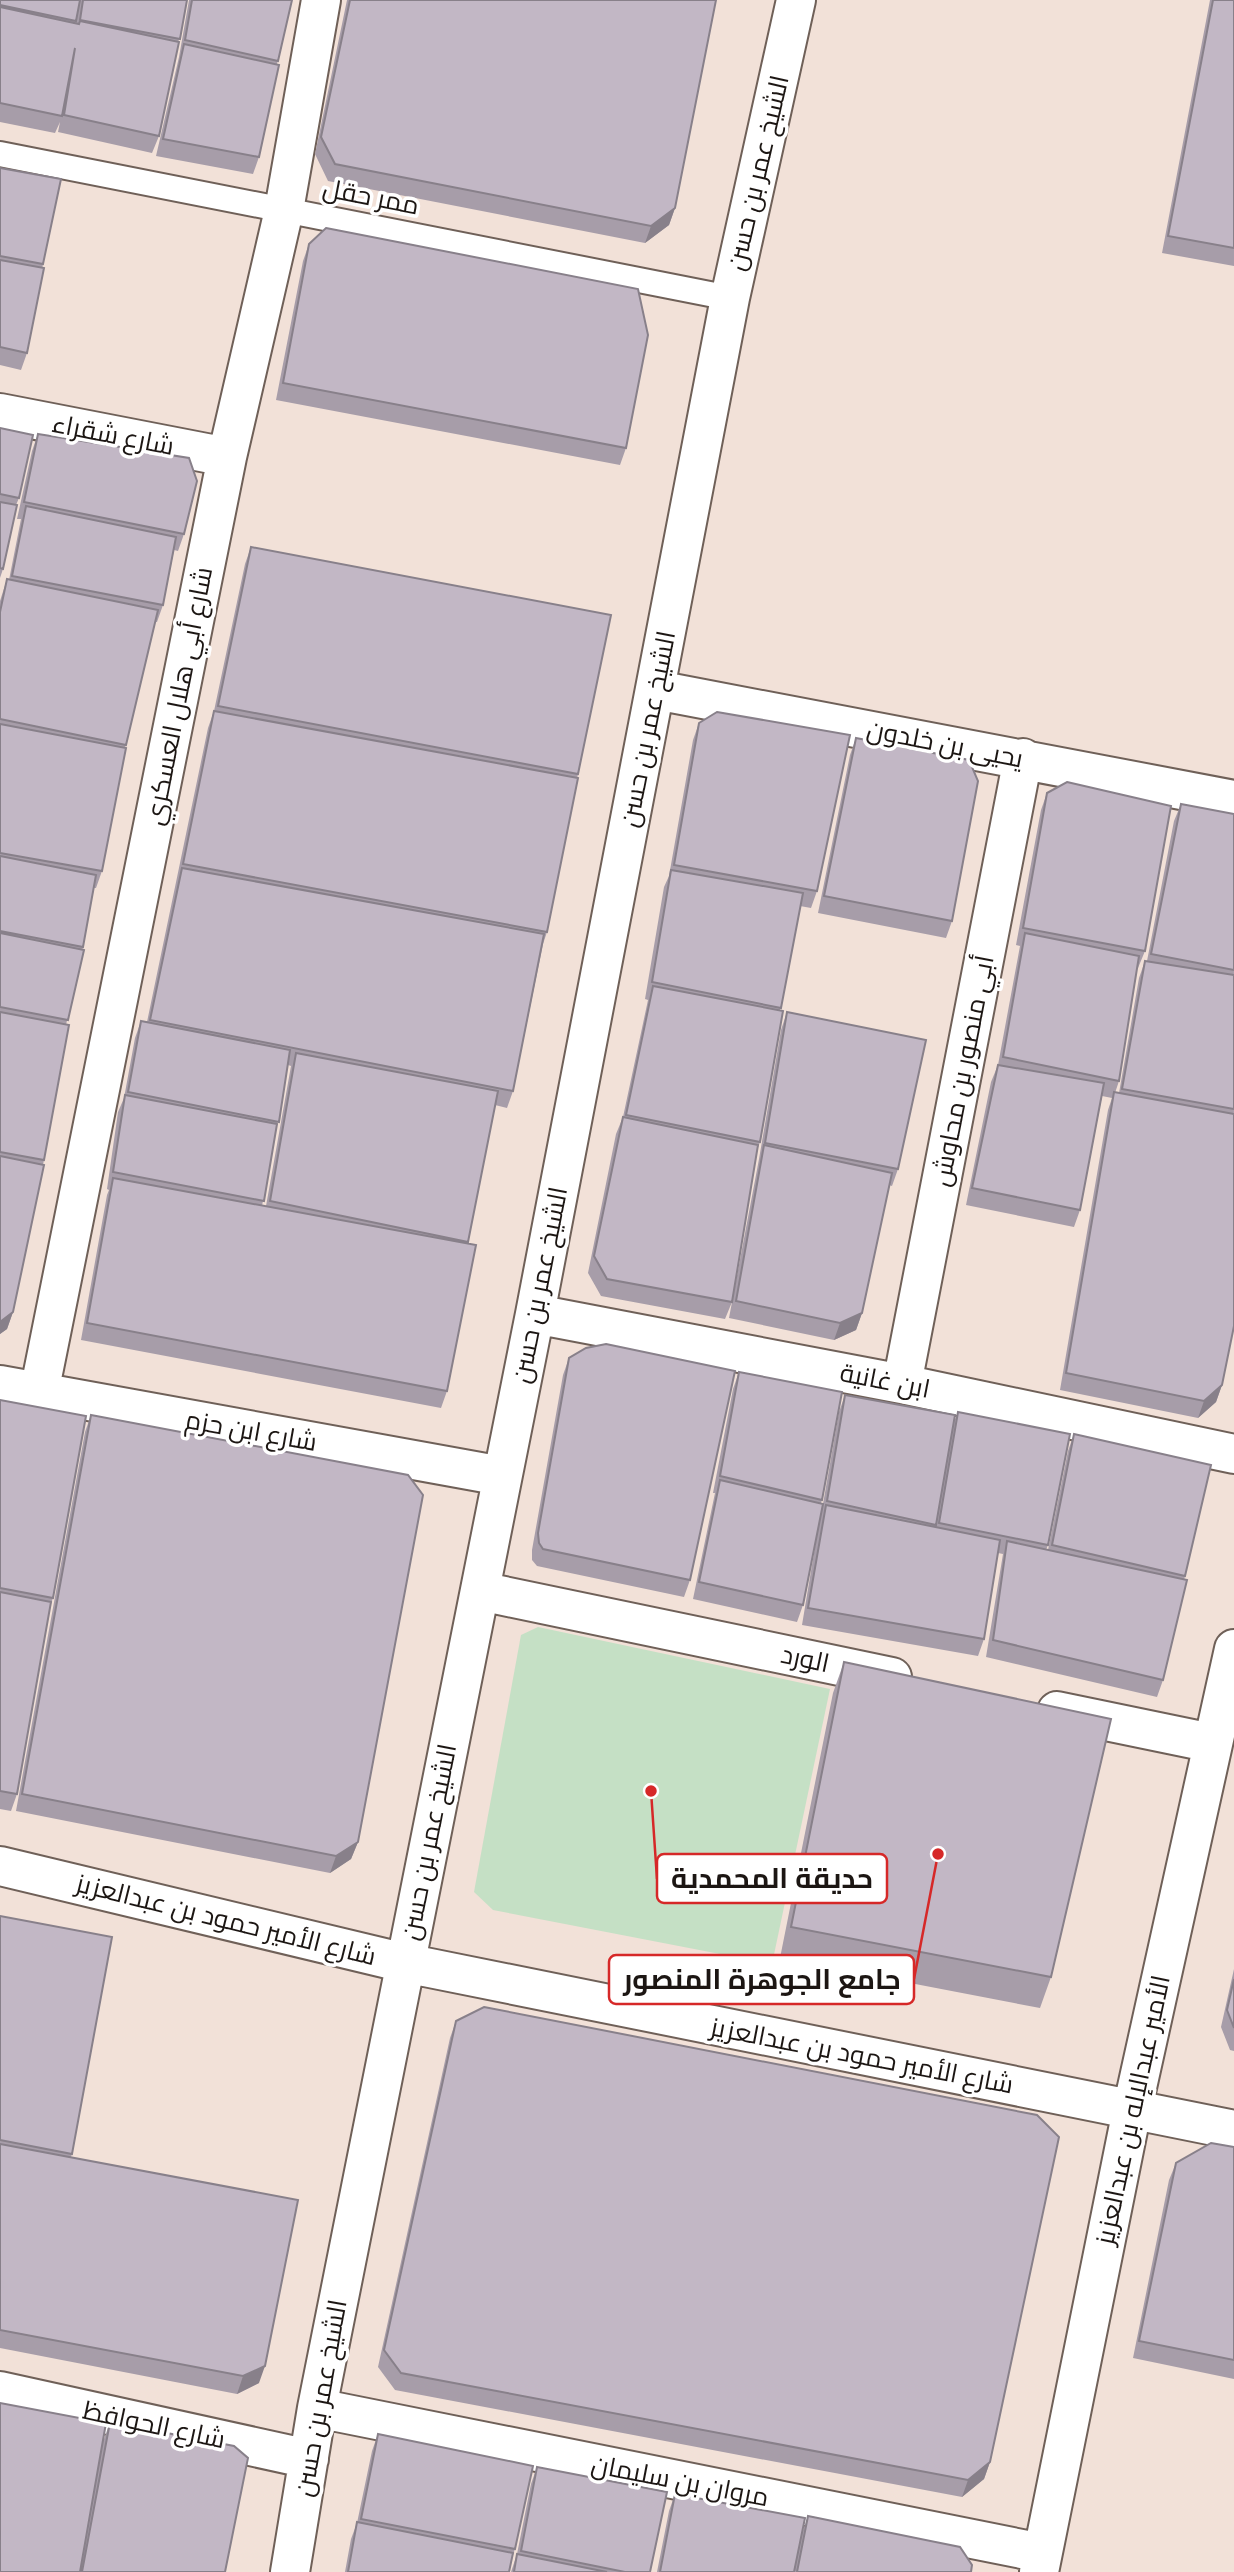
<svg xmlns="http://www.w3.org/2000/svg" width="1234" height="2572" viewBox="0 0 1234 2572" font-family="Karla,Cairo,sans-serif">
<rect width="100%" height="100%" fill="#f2e1d8"/>
<path fill="#c5e0c5" d="M 538,1627 L 830,1689 L 772,1964 L 493,1910 L 474,1892 L 521,1635 Z"/>
<g fill="none" stroke-linecap="round" stroke-linejoin="round">
<defs>
<path id="service" d="M 0,154 L 730,298"/>
<path id="minor" d="M 0,413 L 227,457
M 656,690 L 1234,800
M 535,1314 L 902,1384 L 1234,1454
M 902,1384 L 1023,758
M 0,1385 L 502,1476
M 39,1393 L 227,457 L 284,210 L 321,0
M 480,1591 L 892,1677
M 1057,1711 L 1212,1743
M 0,1866 L 405,1963 L 1234,2130
M 0,2391 L 309,2459
M 317,2408 L 1042,2553
M 290,2572 L 317,2408 L 535,1314 L 730,298 L 796,0
M 1039,2572 L 1132,2110 L 1234,1649"/>
</defs>
<use href="#service" stroke="#6f6058" stroke-width="28"/>
<use href="#minor" stroke="#6f6058" stroke-width="42"/>
<use href="#service" stroke="#fff" stroke-width="24"/>
<use href="#minor" stroke="#fff" stroke-width="38"/>
</g>
<path fill="#a79da9" fill-rule="evenodd" d="M 0,0 L 187,0 L 159,136 L 152,153 L 58,132 L 60,122 L 55,133 L 0,122 Z
M 189,0 L 292,0 L 277,64 L 259,157 L 253,174 L 156,156 L 179,57 Z
M 347,0 L 716,0 L 675,208 L 669,225 L 645,243 L 328,181 L 315,154 Z
M 1210,0 L 1234,0 L 1234,266 L 1162,253 Z
M 0,168 L 43,264 L 27,353 L 21,370 L 0,365 Z
M 309,244 L 626,448 L 620,465 L 276,400 L 303,261 Z
M 0,428 L 19,498 L 16,505 L 3,569 L 0,578 Z
M 38,434 L 184,534 L 178,551 L 174,550 L 163,605 L 157,622 L 155,622 L 125,748 L 102,871 L 96,888 L 94,888 L 83,947 L 66,1025 L 44,1160 L 13,1312 L 7,1329 L 0,1334 L 0,601 L 7,579 L 9,580 L 21,519 L 17,519 L 32,451 Z
M 251,547 L 578,774 L 547,932 L 543,944 L 513,1091 L 507,1108 L 495,1105 L 467,1243 L 447,1391 L 441,1408 L 81,1340 L 107,1195 L 109,1190 L 107,1189 L 118,1112 L 124,1098 L 135,1038 L 141,1021 L 147,1022 L 208,728 L 214,711 L 245,564 ZM 288,1065 L 291,1066 L 266,1206 L 262,1206 Z
M 699,723 L 817,891 L 811,908 L 800,906 L 780,1010 L 760,1142 L 756,1153 L 732,1302 L 725,1319 L 601,1296 L 588,1273 L 616,1134 L 623,1117 L 648,1000 L 645,999 L 664,887 L 669,876 L 693,740 Z
M 856,738 L 952,921 L 946,938 L 818,913 L 850,755 Z
M 1047,793 L 1145,951 L 1138,968 L 1137,968 L 1119,1081 L 1115,1093 L 1119,1093 L 1139,978 L 1145,961 L 1147,961 L 1174,821 L 1181,804 L 1234,814 L 1234,1326 L 1222,1385 L 1216,1402 L 1198,1418 L 1060,1390 L 1108,1110 L 1112,1098 L 1102,1096 L 1080,1210 L 1074,1227 L 966,1205 L 991,1082 L 998,1065 L 1020,946 L 1016,945 L 1041,810 Z
M 787,1012 L 898,1169 L 892,1186 L 889,1185 L 862,1313 L 856,1330 L 834,1340 L 729,1318 L 759,1159 L 781,1030 Z
M 569,1358 L 690,1580 L 684,1597 L 537,1566 L 532,1560 L 532,1550 L 563,1375 Z
M 739,1372 L 822,1500 L 821,1503 L 823,1504 L 839,1412 L 845,1395 L 954,1422 L 958,1412 L 1048,1545 L 1046,1550 L 1048,1550 L 1068,1451 L 1074,1434 L 1185,1576 L 1163,1680 L 1157,1697 L 986,1657 L 1003,1554 L 998,1553 L 984,1639 L 978,1656 L 802,1625 L 816,1541 L 803,1605 L 797,1622 L 693,1599 L 715,1493 L 713,1493 L 733,1389 Z
M 0,1400 L 53,1598 L 49,1610 L 17,1794 L 11,1811 L 0,1809 Z
M 91,1415 L 358,1842 L 351,1859 L 330,1873 L 16,1811 L 85,1432 Z
M 844,1662 L 1051,1977 L 1040,2008 L 780,1958 L 833,1693 Z
M 0,1916 L 72,2154 L 71,2157 L 259,2383 L 237,2394 L 0,2348 Z
M 1234,1969 L 1234,2051 L 1230,2050 L 1221,2027 Z
M 456,2021 L 990,2462 L 984,2479 L 962,2497 L 395,2390 L 378,2367 L 450,2038 Z
M 1234,2147 L 1234,2379 L 1133,2358 L 1169,2180 L 1176,2163 Z
M 110,2422 L 225,2572 L 0,2572 L 104,2439 Z
M 378,2434 L 515,2549 L 511,2561 L 509,2572 L 345,2572 L 351,2539 L 357,2523 L 372,2451 Z
M 537,2467 L 650,2572 L 511,2572 L 517,2554 L 531,2484 Z
M 675,2494 L 802,2533 L 808,2516 L 971,2572 L 657,2572 L 669,2511 Z"/>
<path fill="#88808a" d="M 675,208 L 669,225 L 645,243 L 651,226 Z
M 13,1312 L 7,1329 L 0,1334 L 0,1322 Z
M 862,1313 L 856,1330 L 834,1340 L 840,1323 Z
M 1222,1385 L 1216,1402 L 1198,1418 L 1204,1401 Z
M 358,1842 L 351,1859 L 330,1873 L 336,1856 Z
M 265,2366 L 259,2383 L 237,2394 L 243,2376 Z
M 990,2462 L 984,2479 L 962,2497 L 968,2480 Z"/>
<path fill="#c2b7c5" stroke="#88808a" stroke-width="2" d="M 0,0 L 80,0 L 76,21 L 0,5 Z
M 83,0 L 187,0 L 180,39 L 80,20 Z
M 192,0 L 292,0 L 278,61 L 185,40 Z
M 350,0 L 716,0 L 675,208 L 651,226 L 335,164 L 321,137 Z
M 1213,0 L 1234,0 L 1234,248 L 1168,236 Z
M 0,7 L 79,24 L 80,21 L 179,42 L 159,136 L 64,115 L 75,48 L 62,116 L 0,103 Z
M 184,44 L 279,65 L 259,157 L 163,139 Z
M 0,168 L 61,179 L 43,264 L 0,256 Z
M 326,228 L 638,289 L 648,335 L 626,448 L 283,383 L 309,244 Z
M 0,260 L 44,268 L 27,353 L 0,347 Z
M 0,428 L 33,435 L 19,498 L 0,494 Z
M 38,434 L 189,458 L 197,481 L 184,534 L 24,502 Z
M 0,502 L 17,505 L 3,569 L 0,568 Z
M 26,506 L 176,537 L 163,605 L 12,576 Z
M 251,547 L 611,615 L 578,774 L 218,706 Z
M 7,579 L 158,610 L 126,745 L 0,719 L 0,612 Z
M 214,711 L 578,778 L 547,932 L 183,864 Z
M 717,712 L 850,735 L 817,891 L 674,865 L 699,723 Z
M 0,724 L 126,748 L 102,871 L 0,853 Z
M 856,738 L 969,760 L 978,781 L 952,921 L 824,896 Z
M 1067,782 L 1171,806 L 1145,951 L 1023,928 L 1047,793 Z
M 1181,804 L 1234,814 L 1234,970 L 1151,954 Z
M 0,856 L 96,875 L 83,947 L 0,931 Z
M 182,868 L 544,934 L 513,1091 L 150,1020 Z
M 671,870 L 803,893 L 781,1008 L 652,982 Z
M 0,933 L 84,950 L 68,1020 L 0,1007 Z
M 1025,933 L 1139,956 L 1119,1081 L 1003,1057 Z
M 1145,961 L 1234,975 L 1234,1109 L 1122,1089 Z
M 653,986 L 783,1011 L 760,1142 L 626,1115 Z
M 0,1012 L 69,1025 L 44,1160 L 0,1152 Z
M 787,1012 L 926,1040 L 898,1169 L 765,1143 Z
M 141,1021 L 290,1050 L 279,1122 L 128,1092 Z
M 296,1053 L 498,1091 L 468,1242 L 270,1201 Z
M 998,1065 L 1104,1083 L 1080,1210 L 972,1188 Z
M 1114,1092 L 1234,1114 L 1234,1326 L 1222,1385 L 1204,1401 L 1066,1373 Z
M 125,1095 L 277,1124 L 264,1201 L 113,1172 Z
M 623,1117 L 758,1145 L 732,1302 L 607,1279 L 594,1256 Z
M 764,1145 L 892,1173 L 862,1313 L 840,1323 L 736,1301 Z
M 0,1156 L 44,1165 L 13,1312 L 0,1322 Z
M 113,1178 L 476,1245 L 447,1391 L 87,1323 Z
M 606,1344 L 735,1371 L 690,1580 L 543,1549 L 539,1543 L 538,1533 L 569,1358 L 586,1348 Z
M 739,1372 L 842,1392 L 822,1500 L 720,1476 Z
M 845,1395 L 955,1415 L 936,1525 L 827,1501 Z
M 0,1400 L 86,1416 L 53,1598 L 0,1588 Z
M 958,1412 L 1070,1434 L 1048,1545 L 939,1523 Z
M 91,1415 L 408,1475 L 423,1495 L 358,1842 L 336,1856 L 22,1794 Z
M 1074,1434 L 1211,1465 L 1185,1576 L 1052,1545 Z
M 720,1480 L 823,1504 L 803,1605 L 699,1582 Z
M 826,1505 L 1000,1540 L 984,1639 L 808,1608 Z
M 1007,1541 L 1187,1580 L 1163,1680 L 993,1640 Z
M 0,1592 L 51,1602 L 17,1794 L 0,1791 Z
M 844,1662 L 1111,1719 L 1051,1977 L 791,1927 Z
M 0,1916 L 112,1937 L 72,2154 L 0,2140 Z
M 1234,1979 L 1234,2028 L 1227,2010 Z
M 484,2007 L 1037,2115 L 1059,2137 L 990,2462 L 968,2480 L 401,2373 L 384,2350 L 456,2021 Z
M 1211,2143 L 1234,2147 L 1234,2360 L 1139,2341 L 1176,2163 Z
M 0,2144 L 298,2200 L 265,2366 L 243,2376 L 0,2330 Z
M 0,2403 L 106,2423 L 80,2572 L 0,2572 Z
M 110,2422 L 234,2446 L 248,2458 L 225,2572 L 82,2572 Z
M 378,2434 L 533,2466 L 515,2549 L 361,2519 Z
M 537,2467 L 667,2492 L 650,2572 L 625,2572 L 521,2551 Z
M 675,2494 L 805,2518 L 794,2572 L 660,2572 Z
M 808,2516 L 960,2547 L 972,2565 L 971,2572 L 797,2572 Z
M 357,2522 L 513,2553 L 509,2572 L 348,2572 Z
M 517,2554 L 607,2572 L 514,2572 Z"/>
<g text-anchor="middle" dominant-baseline="central" stroke-width="7" stroke-linejoin="round" paint-order="stroke">
<g font-size="26" fill="#1c1613" stroke="#fff">
<text transform="translate(758 173) rotate(-77)">الشيخ عمر بن حسن</text>
<text transform="translate(371 197) rotate(11)">ممر حقل</text>
<text transform="translate(113 435) rotate(11)">شارع شقراء</text>
<text transform="translate(179 696) rotate(-79)">شارع أبي هلال العسكري</text>
<text transform="translate(648 729) rotate(-79)">الشيخ عمر بن حسن</text>
<text transform="translate(945 744) rotate(11)">يحيى بن خلدون</text>
<text transform="translate(963 1071) rotate(-79)">أبي منصور بن محاوش</text>
<text transform="translate(540 1285) rotate(-79)">الشيخ عمر بن حسن</text>
<text transform="translate(885 1381) rotate(11)">ابن غانية</text>
<text transform="translate(251 1431) rotate(10)">شارع ابن حزم</text>
<text transform="translate(805 1659) rotate(12)">الورد</text>
<text transform="translate(429 1842) rotate(-79)">الشيخ عمر بن حسن</text>
<text transform="translate(226 1920) rotate(14)">شارع الأمير حمود بن عبدالعزيز</text>
<text transform="translate(862 2056) rotate(11)">شارع الأمير حمود بن عبدالعزيز</text>
<text transform="translate(1133 2110) rotate(-78)">الأمير عبدالإله بن عبدالعزيز</text>
<text transform="translate(321 2398) rotate(-80)">الشيخ عمر بن حسن</text>
<text transform="translate(154 2425) rotate(12)">شارع الحوافظ</text>
<text transform="translate(680 2481) rotate(11)">مروان بن سليمان</text>
</g>
</g>
<path fill="none" stroke="#d62828" stroke-width="2.5" d="M651 1791L657 1879M938 1854L914 1979"/>
<g fill="#d62828" stroke="#fff" stroke-width="2.5">
<circle cx="651" cy="1791" r="7"/>
<circle cx="938" cy="1854" r="7"/>
</g>
<g fill="#fff" stroke="#d62828" stroke-width="2.5">
<rect x="657" y="1854" width="230" height="49" rx="7"/>
<rect x="609" y="1955" width="305" height="49" rx="7"/>
</g>
<g font-size="28" text-anchor="middle" font-weight="bold" fill="#1c1613">
<text x="772" y="1888">حديقة المحمدية</text>
<text x="762" y="1989">جامع الجوهرة المنصور</text>
</g>
</svg>
